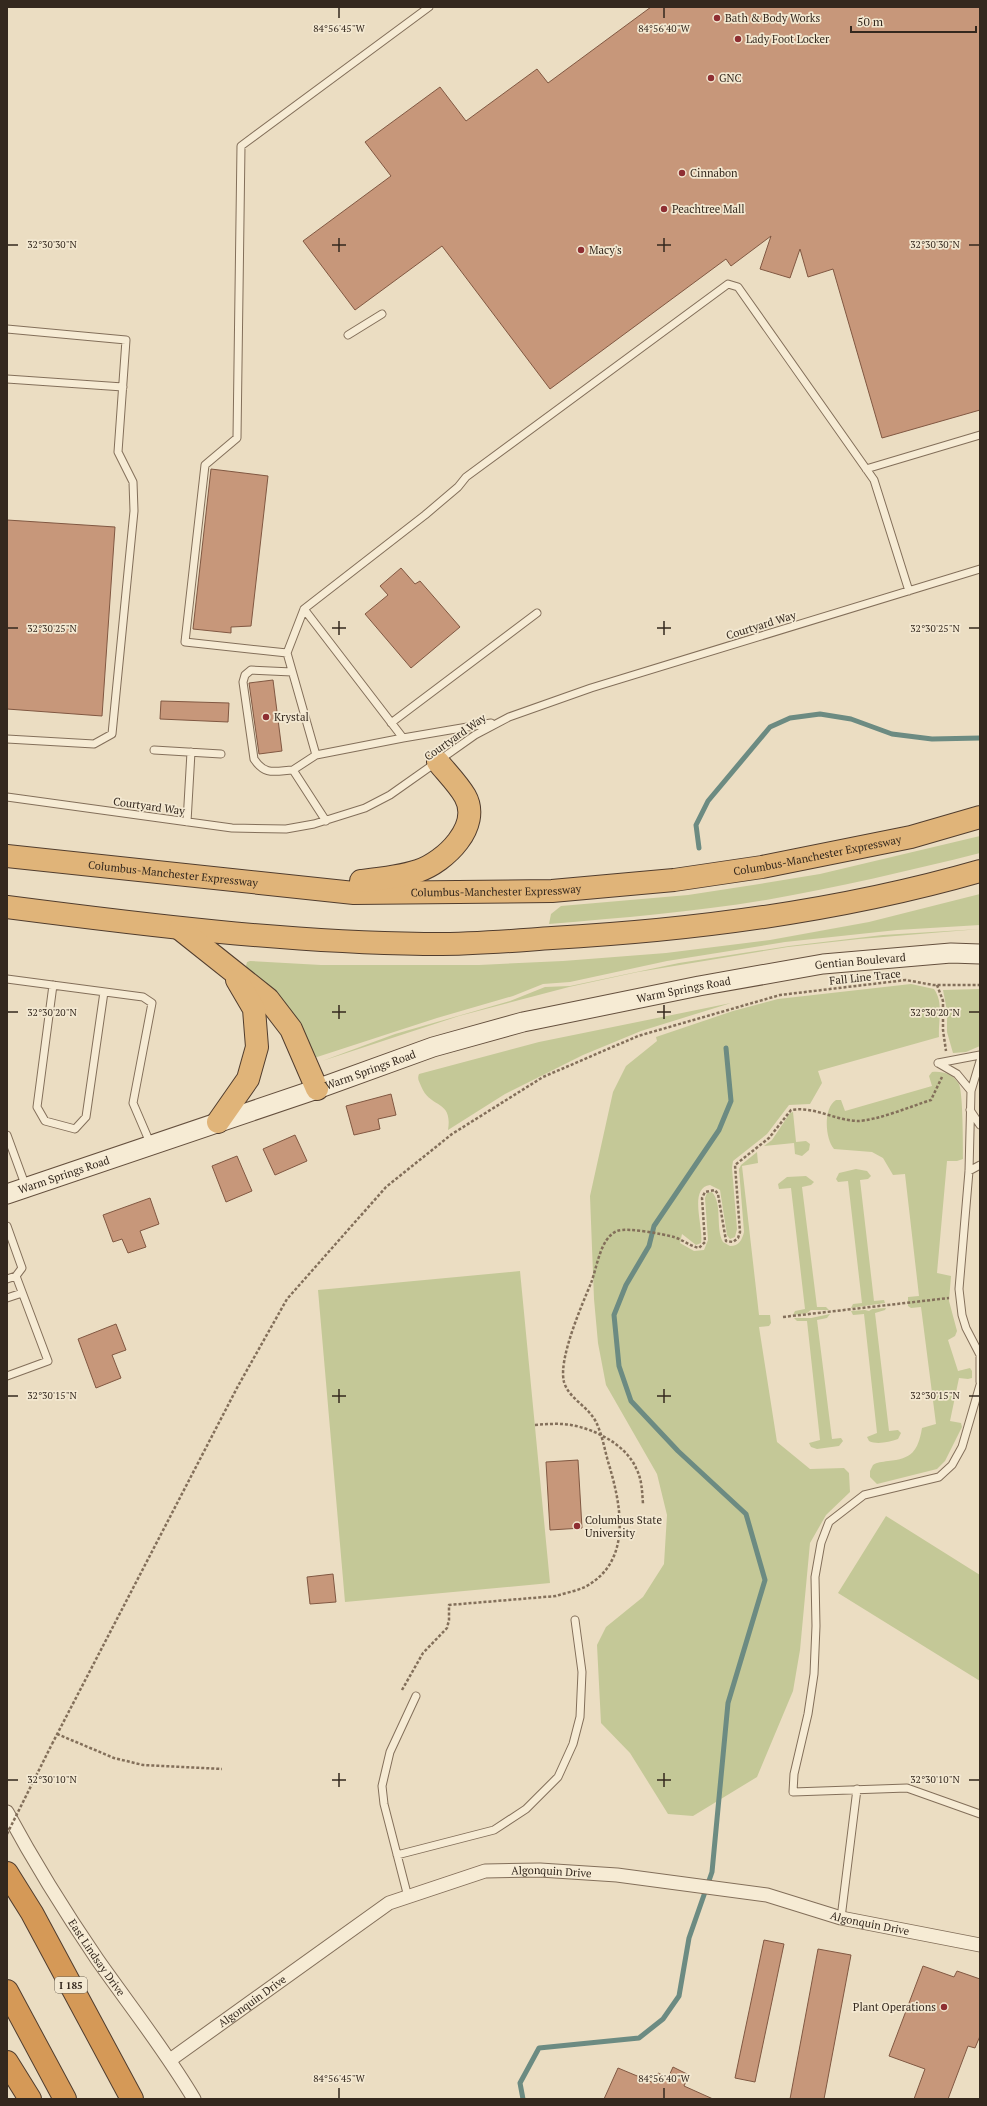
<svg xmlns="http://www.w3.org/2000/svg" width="987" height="2106" viewBox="0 0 987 2106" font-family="'PT Serif',serif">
<rect width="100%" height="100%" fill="#ebddc2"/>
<path fill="#c4c897" d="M 980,836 L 980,853 C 909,871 838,887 766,900 C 694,912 622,918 549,924 L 551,914 L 561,906 L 688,895 L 753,885 L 820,874 Z
M 980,894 L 980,925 L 897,930 L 785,942 L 667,961 L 570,982 L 543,984 L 513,996 L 437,1018 L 314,1058 L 246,966 L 247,962 L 250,961 L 321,965 L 479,965 L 563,961 L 666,953 L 770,940 L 869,922 Z
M 980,929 L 859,939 L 788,947 L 638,972 L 569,987 L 459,1016 L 322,1061 L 395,1034 L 510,1001 L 545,987 L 570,986 L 679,963 L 789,946 L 883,935 Z
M 911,984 L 934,989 C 944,1003 938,1021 939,1037 L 818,1071 L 822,1083 L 810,1104 L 789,1105 L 767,1134 L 733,1161 L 732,1168 L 737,1229 L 735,1237 L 730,1239 L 727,1235 L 720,1190 L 710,1185 C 688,1188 704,1227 701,1243 L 696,1245 L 682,1234 L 680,1243 L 694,1251 L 704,1250 L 708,1240 L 705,1198 L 707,1193 L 712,1192 C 723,1205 715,1228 723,1242 L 730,1246 C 739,1246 742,1240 744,1232 L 739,1169 L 741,1165 L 757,1152 L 758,1163 L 742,1166 L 759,1315 L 770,1315 L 771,1323 L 769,1326 L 759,1327 L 777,1442 L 810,1469 L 844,1468 L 849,1473 L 850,1492 L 826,1515 L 810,1543 L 800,1650 L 793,1691 L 757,1777 L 693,1816 L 668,1814 L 630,1753 L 601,1723 L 597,1645 L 606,1627 L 643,1597 L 664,1564 L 667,1515 L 657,1474 L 606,1385 L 598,1343 L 594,1299 L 590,1196 L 613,1092 L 626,1066 L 657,1041 L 656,1037 L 733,1011 L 778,999 Z
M 980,989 L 980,1046 L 966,1052 L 953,1053 L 947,1032 L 947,1011 L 943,990 Z
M 731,1003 L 641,1031 L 583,1055 L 505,1094 L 448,1130 C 453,1099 430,1109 421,1086 C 419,1081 417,1079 419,1074 L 539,1042 Z
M 932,1072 C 943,1071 953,1074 959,1084 C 963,1093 963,1146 963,1159 L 957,1161 L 947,1161 L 937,1273 L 951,1276 L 949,1301 L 957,1331 L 955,1336 L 948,1340 L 958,1371 L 970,1368 L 972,1371 L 972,1378 L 968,1379 L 959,1378 L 950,1421 L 961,1423 L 962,1427 L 945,1461 L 937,1469 L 877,1484 L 870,1477 L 870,1471 L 873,1465 C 877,1462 882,1462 888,1461 C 912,1459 918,1451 922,1428 L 936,1424 L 921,1307 L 911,1308 L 908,1306 L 908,1297 L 919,1296 L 905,1174 L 893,1175 L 883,1158 L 872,1152 L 834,1149 C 825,1138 823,1108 836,1100 L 841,1100 L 845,1111 L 932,1086 L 929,1076 Z
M 793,1112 L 796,1142 L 806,1141 L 810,1144 L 809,1150 L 802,1156 L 795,1154 L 794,1143 L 764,1146 L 772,1140 L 790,1113 Z
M 856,1169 L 867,1171 L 871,1176 L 868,1179 L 860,1180 L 874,1301 L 884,1300 L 885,1303 L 851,1308 L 853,1304 L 862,1303 L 848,1181 L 838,1182 L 836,1179 L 839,1173 Z
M 806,1176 L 814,1182 L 811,1185 L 802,1187 L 817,1307 L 826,1307 L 829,1310 L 811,1310 L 807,1313 L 793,1315 L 795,1311 L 805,1309 L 791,1188 L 779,1189 L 778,1184 L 787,1177 Z
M 520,1271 L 550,1583 L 345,1602 L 318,1290 Z
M 886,1308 L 885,1310 L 875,1313 L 889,1431 L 898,1430 L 901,1433 L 898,1439 C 889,1442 877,1445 869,1441 L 867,1437 L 877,1433 L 864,1314 L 853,1315 L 851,1311 L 865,1310 L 869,1311 L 872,1309 Z
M 830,1314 L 827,1318 L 817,1320 L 832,1439 L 841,1438 L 843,1441 L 839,1446 L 817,1449 L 811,1447 L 809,1443 L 820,1440 L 807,1321 L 797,1321 L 794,1318 L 811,1318 Z
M 886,1516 L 980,1575 L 980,1681 L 838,1593 Z"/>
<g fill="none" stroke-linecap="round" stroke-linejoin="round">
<path stroke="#6c8b82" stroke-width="5" d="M 699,848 L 696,825 L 708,801 L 770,727 L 790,718 L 820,714 L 851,719 L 892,734 L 932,739 L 980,738
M 523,2099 L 520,2083 L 539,2048 L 639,2038 L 663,2019 L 679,1996 L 689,1938 L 712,1872 L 728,1703 L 765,1580 L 746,1514 L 678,1451 L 631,1401 L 619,1366 L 614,1315 L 626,1285 L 649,1246 L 654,1226 L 719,1130 L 731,1101 L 726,1048"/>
</g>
<path fill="#c7977a" stroke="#815842" d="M 651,7 L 980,7 L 980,410 L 882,438 L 833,269 L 808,277 L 800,249 L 790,278 L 760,269 L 771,236 L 731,266 L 726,259 L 550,389 L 442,246 L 355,310 L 303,241 L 391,176 L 365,142 L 440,87 L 466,121 L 537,69 L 548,83 Z
M 211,469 L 268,476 L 251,626 L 231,627 L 231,633 L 193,629 Z
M 7,520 L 115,527 L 102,716 L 7,709 Z
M 401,568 L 415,584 L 420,581 L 460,627 L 411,668 L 365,614 L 388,595 L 380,586 Z
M 273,680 L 282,751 L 259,754 L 249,683 Z
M 161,701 L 229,703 L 228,722 L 160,719 Z
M 391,1094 L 396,1115 L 378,1119 L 380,1129 L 354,1135 L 346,1106 Z
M 295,1135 L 307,1161 L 275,1175 L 263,1149 Z
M 237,1156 L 252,1191 L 226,1202 L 212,1166 Z
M 150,1198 L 159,1224 L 140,1231 L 146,1247 L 128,1253 L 122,1239 L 113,1242 L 103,1215 Z
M 116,1324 L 126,1350 L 112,1355 L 121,1378 L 96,1388 L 78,1339 Z
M 578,1460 L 582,1528 L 550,1530 L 546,1462 Z
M 333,1574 L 336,1602 L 310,1604 L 307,1577 Z
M 764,1940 L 784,1944 L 755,2082 L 735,2078 Z
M 818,1949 L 851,1955 L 824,2099 L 790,2099 Z
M 923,1966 L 954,1977 L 957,1971 L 980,1979 L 980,2036 L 975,2048 L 968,2046 L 948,2099 L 914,2099 L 925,2069 L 889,2056 Z
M 673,2067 L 689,2075 L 684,2086 L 713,2099 L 604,2099 L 618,2068 L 654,2083 L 658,2073 L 668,2078 Z"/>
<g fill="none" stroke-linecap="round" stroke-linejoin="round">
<defs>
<path id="service" d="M 429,7 L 241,146 L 237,438 L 205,465 L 185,642 L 287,653 L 304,609 L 425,515 L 458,487 L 466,477 L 728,284 L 738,287 L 874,480 L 909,591
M 7,329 L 126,340 L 118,452 L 133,482 L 134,511 L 112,734 L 94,744 L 7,739
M 348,335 L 382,314
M 7,379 L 123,387
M 866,469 L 980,435
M 304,609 L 403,738 L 491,723
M 287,653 L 316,755 L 403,738
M 292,672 L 251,670 L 245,675 L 243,682 L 254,759 C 265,776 275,771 293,770
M 391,723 L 537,613
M 154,750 L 221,754
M 316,755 L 293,770 L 326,821
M 7,797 L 232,828 L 286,829 L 314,824 L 365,808 L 390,795 L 475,735 L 509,717 L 591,688 L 980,569
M 187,822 L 191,752
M 7,979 L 143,997 L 152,1003 L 133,1103 L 151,1145
M 53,985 L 37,1107 L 45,1121 L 75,1129 L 86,1117 L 104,992
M 980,1061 L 971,1091 L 969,1171 L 959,1289 L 962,1315 L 966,1328 L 980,1355 L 980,1382
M 938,1063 L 957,1074 L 971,1091
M 938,1063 L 980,1055
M 970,1110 L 980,1125
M 7,1135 L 26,1187
M 969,1171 L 980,1165
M 7,1226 L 22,1268 L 16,1276 L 7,1279
M 7,1298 L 22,1293
M 7,1376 L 48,1361 L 16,1276
M 980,1385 L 962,1447 L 952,1465 L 939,1477 L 864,1495 L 829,1522 L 821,1543 L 815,1577 L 816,1626 L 814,1674 L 808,1714 L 794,1774 L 793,1792 L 907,1788 L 980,1814
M 397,1855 L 494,1830 L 526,1809 L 558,1777 L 573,1744 L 580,1717 L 582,1672 L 575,1620
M 408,1897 L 384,1804 L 382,1786 L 390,1752 L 416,1696
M 841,1918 L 857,1789"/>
<g id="minor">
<path id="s1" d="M 7,1812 C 34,1862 65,1912 97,1959 C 130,2006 165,2050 194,2099"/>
<path id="s2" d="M 170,2060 L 389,1903 L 485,1871 L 540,1870 L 617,1875 L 767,1895 L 841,1918 L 980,1945"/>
</g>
<g id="secondary">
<path id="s3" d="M 7,1194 L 317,1089 L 433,1047 L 523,1022 L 699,986 L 823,964 L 951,953 L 980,954"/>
</g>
<g id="trunk">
<path id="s4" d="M 7,856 L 354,893 L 552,891 L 674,880 L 762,867 L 911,837 L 980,817"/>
<path d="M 361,881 C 380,879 400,877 418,871 C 445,862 482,826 465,796 C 458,784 447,773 438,762"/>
<path d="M 7,907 C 146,925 284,942 424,944 C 467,945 510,941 552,938 C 697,930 841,911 980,871"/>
<path d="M 180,929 L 268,999 L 291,1029 L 317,1089"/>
<path d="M 218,1122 L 248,1079 L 257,1047 L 254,1009 L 237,980"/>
</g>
<path id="motorway" d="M 7,1873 L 32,1913 L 132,2099
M 7,1991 L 65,2099
M 7,2062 L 30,2099"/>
</defs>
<use href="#service" stroke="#836f5a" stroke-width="9"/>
<use href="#minor" stroke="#836f5a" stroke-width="15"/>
<use href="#secondary" stroke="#65503e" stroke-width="21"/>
<use href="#trunk" stroke="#513d2e" stroke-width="24"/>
<use href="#motorway" stroke="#513d2e" stroke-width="24"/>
<path stroke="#836f5a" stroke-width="2.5" stroke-dasharray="3 2" stroke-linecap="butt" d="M 937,985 L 943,1001 L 943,1030 L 946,1051
M 783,1317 L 949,1298
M 535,1425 C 547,1424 559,1423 571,1425 C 595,1429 626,1445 636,1468 C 642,1479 642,1491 643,1504
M 402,1690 L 423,1653 L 447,1628 L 449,1620 L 449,1605 L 556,1596 C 565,1593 576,1591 585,1587 C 631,1562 622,1510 610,1468 C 605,1453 603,1436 596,1422 C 588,1406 569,1399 564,1382 C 558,1359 582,1305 591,1283 C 597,1268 600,1238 617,1231 C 628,1227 662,1234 674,1237 C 683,1240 690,1246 699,1248 L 705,1242 L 702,1198 L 705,1192 L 715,1190 L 718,1194 L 726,1241 L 733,1242 L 738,1238 L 740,1232 L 735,1165 L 769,1138 L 791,1110 C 814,1106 834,1120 857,1121 C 876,1121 912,1106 931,1100 L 942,1077
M 57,1734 L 114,1758 L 143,1765 L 222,1769
M 52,1744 L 238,1386 L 287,1299 L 386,1187 L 452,1134 L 543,1077 L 638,1036 L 780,995 L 906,980 L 933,985 L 980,985"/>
<use href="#service" stroke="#f6ebd4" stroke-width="7"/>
<use href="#minor" stroke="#f6ebd4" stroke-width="13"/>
<use href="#secondary" stroke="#f6ebd4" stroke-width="19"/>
<use href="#trunk" stroke="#e0b479" stroke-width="22"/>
<use href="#motorway" stroke="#d59957" stroke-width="22"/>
<path stroke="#836f5a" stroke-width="2.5" stroke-dasharray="3 2" stroke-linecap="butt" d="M 7,1834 L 52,1744"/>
</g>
<path fill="none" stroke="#34281e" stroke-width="1.5" d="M 339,8 L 339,18M 664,8 L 664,18M 339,238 L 339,252M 664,238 L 664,252M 8,245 L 18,245M 332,245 L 346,245M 657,245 L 671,245M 969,245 L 979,245M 339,621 L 339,635M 664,621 L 664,635M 8,628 L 18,628M 332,628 L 346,628M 657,628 L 671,628M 969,628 L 979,628M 339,1005 L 339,1019M 664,1005 L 664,1019M 8,1012 L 18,1012M 332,1012 L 346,1012M 657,1012 L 671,1012M 969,1012 L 979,1012M 339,1389 L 339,1403M 664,1389 L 664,1403M 8,1396 L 18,1396M 332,1396 L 346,1396M 657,1396 L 671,1396M 969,1396 L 979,1396M 339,1773 L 339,1787M 664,1773 L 664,1787M 8,1780 L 18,1780M 332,1780 L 346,1780M 657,1780 L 671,1780M 969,1780 L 979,1780M 339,2088 L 339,2098M 664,2088 L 664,2098"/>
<g fill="#8e2e32" stroke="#f3e8d1" stroke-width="1.5">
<circle cx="717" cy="18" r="4"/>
<circle cx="738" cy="39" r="4"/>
<circle cx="711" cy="78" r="4"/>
<circle cx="682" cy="173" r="4"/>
<circle cx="664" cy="209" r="4"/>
<circle cx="581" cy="250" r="4"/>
<circle cx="266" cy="717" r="4"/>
<circle cx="577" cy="1526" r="4"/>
<circle cx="944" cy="2007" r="4"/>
</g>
<g text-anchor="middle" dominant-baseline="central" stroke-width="3.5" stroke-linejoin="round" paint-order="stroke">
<rect fill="#f3e8d1" stroke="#6d6254" stroke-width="1" x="55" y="1977" width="32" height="16" rx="3"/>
<g font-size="10" font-weight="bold" fill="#34281e">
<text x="71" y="1985">I 185</text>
</g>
<g font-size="11" fill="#34281e" stroke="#f3e8d1" text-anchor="start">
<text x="725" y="18">Bath &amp; Body Works</text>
<text x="746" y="39">Lady Foot Locker</text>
<text x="719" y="78">GNC</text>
<text x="690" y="173">Cinnabon</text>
<text x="672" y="209">Peachtree Mall</text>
<text x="589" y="250">Macy's</text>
<text x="274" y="717">Krystal</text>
<text x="585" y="1520">Columbus State<tspan x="585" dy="13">University</tspan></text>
<text x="936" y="2007" text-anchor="end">Plant Operations</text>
</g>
<g font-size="11" fill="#34281e" stroke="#f3e8d1">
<text transform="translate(761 625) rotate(-17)">Courtyard Way</text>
<text transform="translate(455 737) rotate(-35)">Courtyard Way</text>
<text transform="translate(149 806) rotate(8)">Courtyard Way</text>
<text stroke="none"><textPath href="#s4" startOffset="815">Columbus-Manchester Expressway</textPath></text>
<text stroke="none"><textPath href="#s4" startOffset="167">Columbus-Manchester Expressway</textPath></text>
<text stroke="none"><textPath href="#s4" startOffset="491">Columbus-Manchester Expressway</textPath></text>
<text stroke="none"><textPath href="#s3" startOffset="887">Gentian Boulevard</textPath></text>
<text transform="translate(865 977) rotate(-6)">Fall Line Trace</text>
<text stroke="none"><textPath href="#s3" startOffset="708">Warm Springs Road</textPath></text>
<text stroke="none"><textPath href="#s3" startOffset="384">Warm Springs Road</textPath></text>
<text stroke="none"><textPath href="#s3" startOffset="60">Warm Springs Road</textPath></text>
<text stroke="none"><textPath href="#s2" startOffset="437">Algonquin Drive</textPath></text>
<text stroke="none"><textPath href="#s2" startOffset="761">Algonquin Drive</textPath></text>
<text stroke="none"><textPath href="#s1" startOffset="171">East Lindsay Drive</textPath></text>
<text stroke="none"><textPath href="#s2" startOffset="101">Algonquin Drive</textPath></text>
</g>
</g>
<g font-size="10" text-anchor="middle" fill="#34281e" stroke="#f3e8d1" stroke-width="3.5" stroke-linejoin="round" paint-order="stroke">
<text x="339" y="32">84°56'45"W</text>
<text x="664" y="32">84°56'40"W</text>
<text x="52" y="248">32°30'30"N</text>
<text x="935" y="248">32°30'30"N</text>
<text x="52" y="632">32°30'25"N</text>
<text x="935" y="632">32°30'25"N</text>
<text x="52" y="1016">32°30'20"N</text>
<text x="935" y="1016">32°30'20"N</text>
<text x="52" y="1399">32°30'15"N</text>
<text x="935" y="1399">32°30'15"N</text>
<text x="52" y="1783">32°30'10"N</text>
<text x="935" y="1783">32°30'10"N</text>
<text x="339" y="2082">84°56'45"W</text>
<text x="664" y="2082">84°56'40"W</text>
</g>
<rect width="987" height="2106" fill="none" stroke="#34281e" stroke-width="16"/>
<path d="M851 26v6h125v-6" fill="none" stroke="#34281e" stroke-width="2"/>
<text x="857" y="26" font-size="12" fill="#34281e" stroke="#f3e8d1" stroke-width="3" paint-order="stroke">50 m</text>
</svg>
